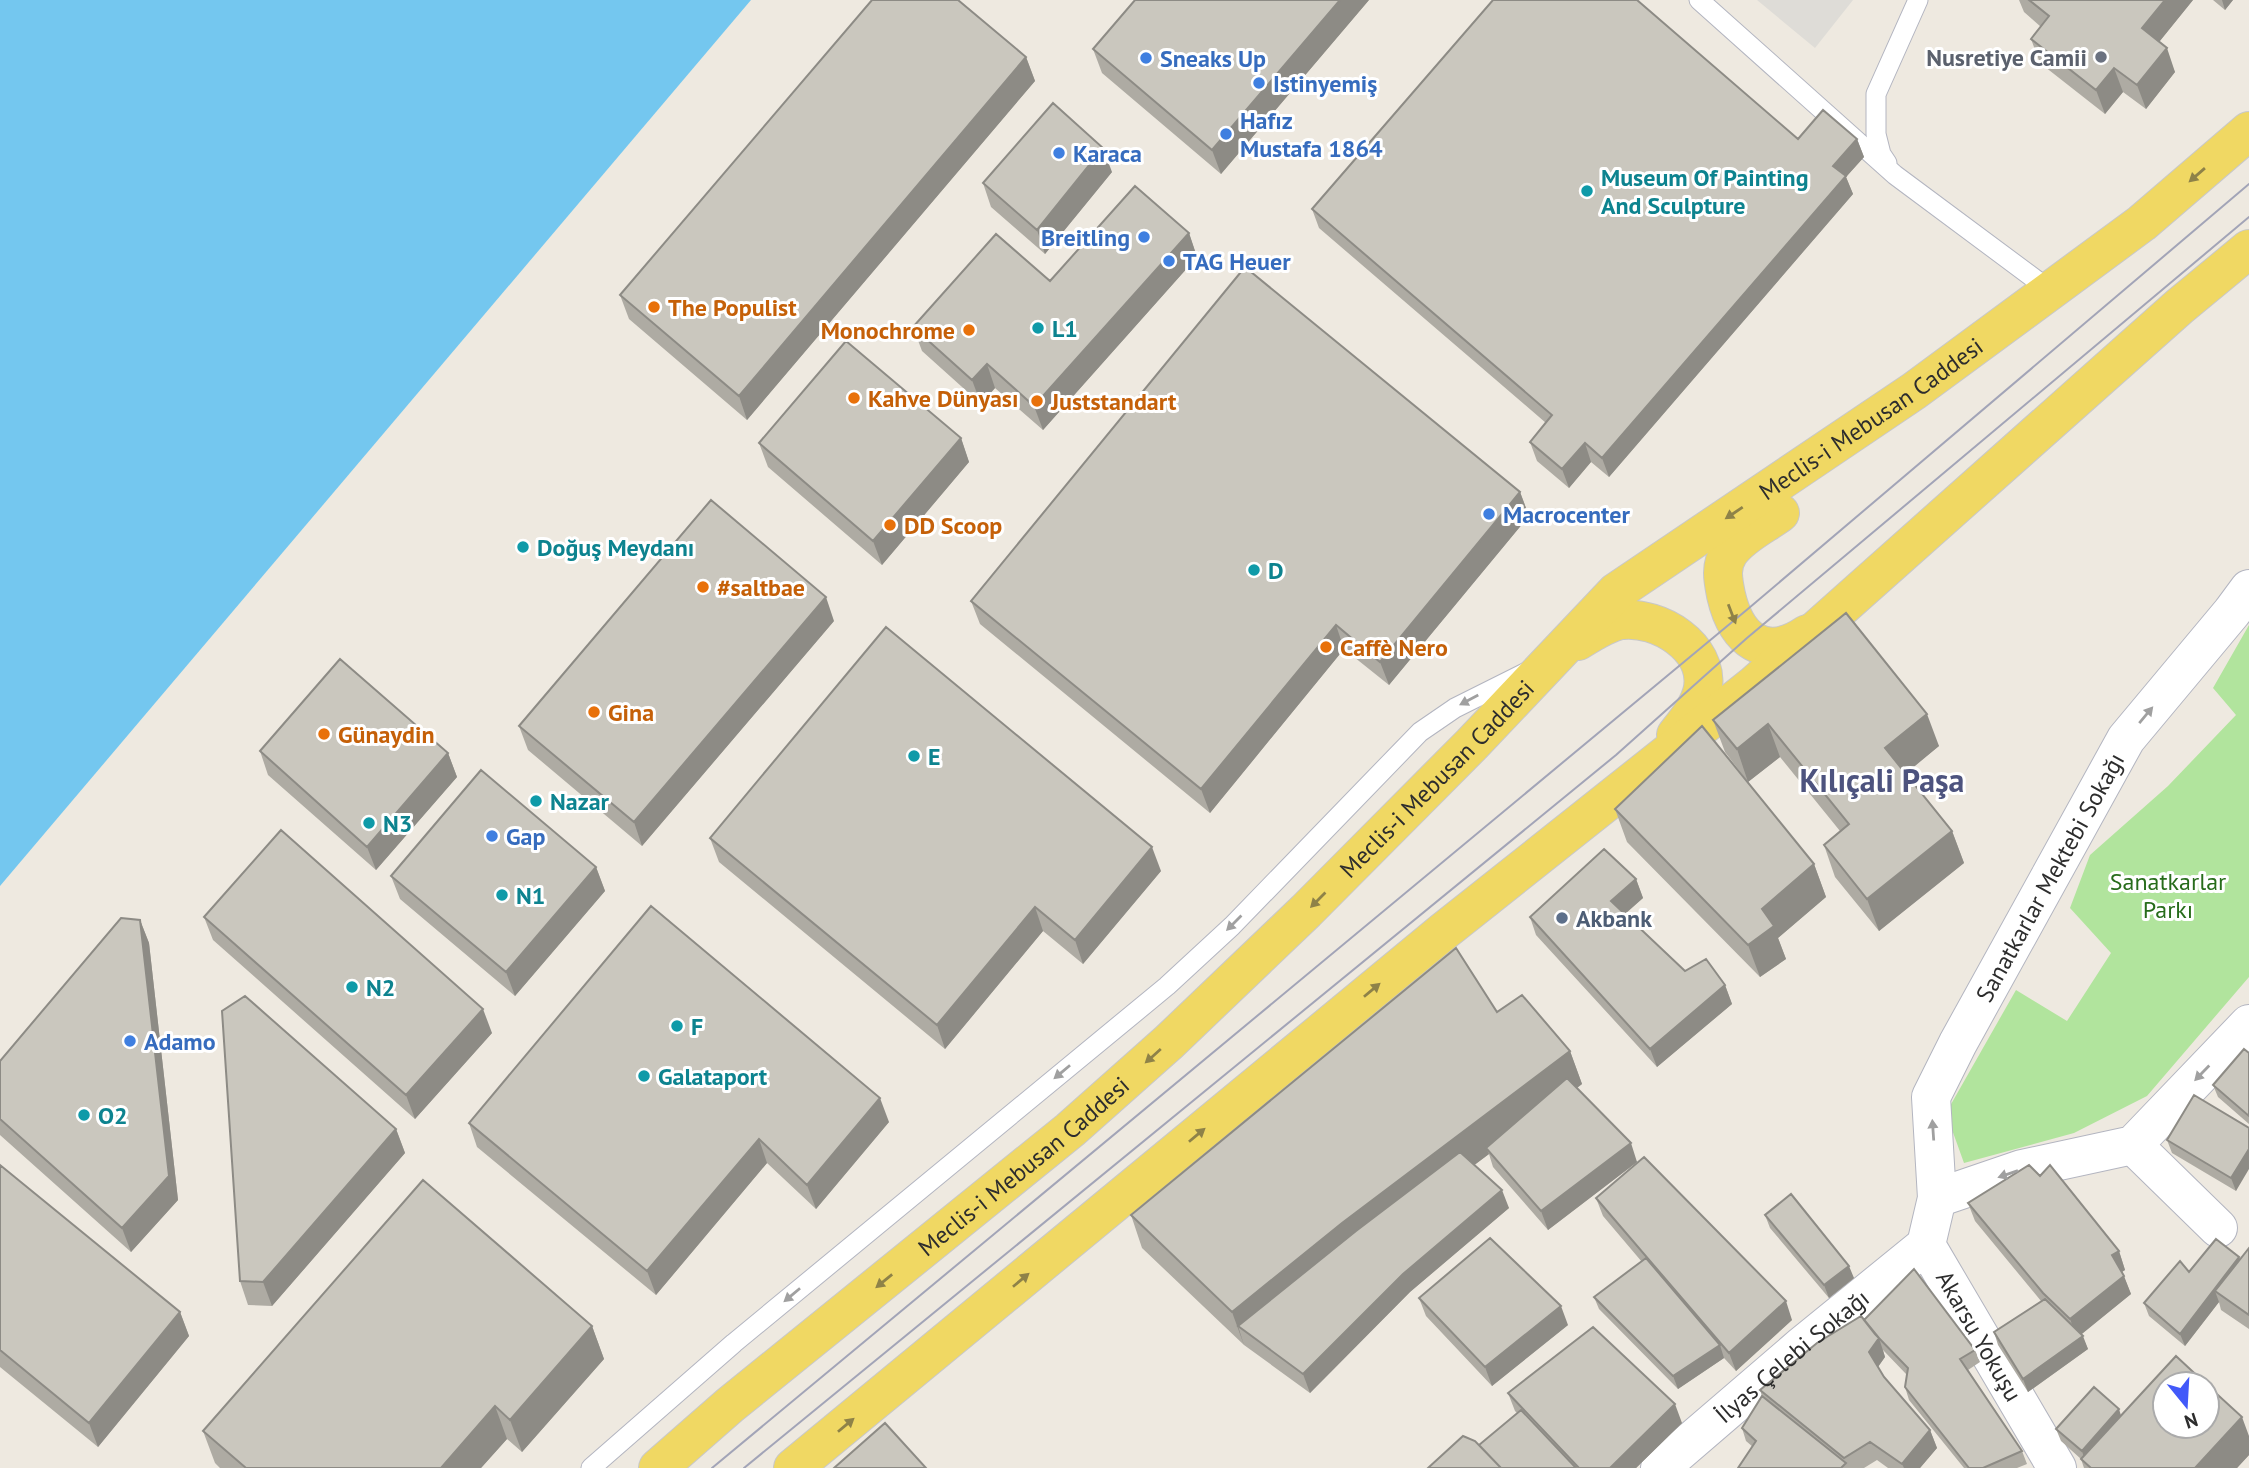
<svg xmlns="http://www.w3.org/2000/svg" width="2249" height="1468" viewBox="0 0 2249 1468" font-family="'PT Sans',sans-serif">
<rect width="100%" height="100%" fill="#eee9e0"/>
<path fill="#b1e49d" d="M 2249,625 L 2249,977 L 2147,1096 L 2074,1133 L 1964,1163 L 1946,1113 L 2016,990 L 2067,1021 L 2111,953 L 2070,908 L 2090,855 L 2168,786 L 2236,715 L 2213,688 Z"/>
<path fill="#dedcd7" d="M 1757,0 L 1853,0 L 1815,48 Z"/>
<path fill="#74c7ef" d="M 0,0 L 751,0 L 0,886 Z"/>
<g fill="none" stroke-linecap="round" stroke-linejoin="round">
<defs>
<path id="service" d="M 1699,0 L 1895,175 L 2051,291
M 1887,163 L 1881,154 L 1876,134 L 1876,94 L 1918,0
M 591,1468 L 734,1343 L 1167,986 L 1232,926 L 1420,732 L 1455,708 L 1527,672"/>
<g id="minor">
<path d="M 2133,1145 L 2218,1228"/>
<path d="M 1937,1198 L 2022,1169 L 2133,1145 L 2249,1024"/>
<path id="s1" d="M 1660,1468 L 1803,1345 L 1926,1245"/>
<path id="s2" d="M 2057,1468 L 1926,1245 L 1937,1198 L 1931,1097 L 1958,1043 L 2126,739 L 2232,612 L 2249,589"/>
</g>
<g id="primary">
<path d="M 1780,513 C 1764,525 1740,536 1729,553 C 1720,566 1723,580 1726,595 C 1736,639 1764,663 1807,634"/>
<path d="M 1578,641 C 1591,633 1608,622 1622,620 C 1659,616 1709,647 1703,688 C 1700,706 1686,722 1676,735"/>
<path id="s3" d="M 658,1468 L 730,1405 L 1070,1130 L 1169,1042 L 1306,911 L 1472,744 L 1616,592 L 1914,391 L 2142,223 L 2249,131"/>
<path d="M 793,1468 L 1444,931 L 1754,685 L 2180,306 L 2249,249"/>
</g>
</defs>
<use href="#service" stroke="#b3b5c0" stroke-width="21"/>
<use href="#minor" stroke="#b3b5c0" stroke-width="40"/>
<use href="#primary" stroke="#c8c8c8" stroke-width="40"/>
<use href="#service" stroke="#fff" stroke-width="19"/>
<use href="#minor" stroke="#fff" stroke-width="38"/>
<use href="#primary" stroke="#f0d863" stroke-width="38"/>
<path stroke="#a2a4b7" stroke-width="2" d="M 712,1468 L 1749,608 L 2249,184
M 744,1468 L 1616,755 L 1747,638 L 2249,217"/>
</g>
<path fill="#aeaba3" d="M 1369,0 L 1221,174 L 1102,73 L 1093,49 Z
M 2019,0 L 2193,0 L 2159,42 L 2175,72 L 2146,109 L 2123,92 L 2105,114 L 2040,63 L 2031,39 L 2041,27 L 2024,12 Z
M 2213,0 L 2233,0 L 2225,10 Z
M 1026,57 L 1035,81 L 747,420 L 629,319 L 620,295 Z
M 1798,139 L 1857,139 L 1864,157 L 1846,177 L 1853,194 L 1609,477 L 1591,462 L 1569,488 L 1537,461 L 1530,442 L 1546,423 L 1319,228 L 1312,209 Z
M 1112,172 L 1045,254 L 991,207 L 983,183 Z
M 1189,233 L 1197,257 L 1043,430 L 995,388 L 981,404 L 922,351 L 913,327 L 1050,281 Z
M 961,438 L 969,462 L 882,565 L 768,467 L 759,443 Z
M 1520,492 L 1529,516 L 1389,685 L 1344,649 L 1210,813 L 980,624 L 971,601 Z
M 1846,613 L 1939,746 L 1905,773 L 1952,831 L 1964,863 L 1879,931 L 1835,877 L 1824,845 L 1840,831 L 1780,757 L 1748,782 L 1725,752 L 1713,720 Z
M 834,621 L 642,846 L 528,750 L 519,726 Z
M 260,751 L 448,753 L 457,777 L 376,870 L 268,775 Z
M 1615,809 L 1814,864 L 1826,897 L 1778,938 L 1786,959 L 1760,977 L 1627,842 Z
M 710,838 L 1161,871 L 1083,964 L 1043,931 L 945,1049 L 719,862 Z
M 596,867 L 605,891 L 515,996 L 400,899 L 391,876 Z
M 1636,879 L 1643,898 L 1625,914 L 1685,971 L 1725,985 L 1732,1004 L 1657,1067 L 1536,935 L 1530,917 Z
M 204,917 L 492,1033 L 415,1119 L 213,940 Z
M 140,920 L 149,943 L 178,1200 L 131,1252 L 0,1135 L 0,1061 Z
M 1497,1012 L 1570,1051 L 1582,1084 L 1577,1088 L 1637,1162 L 1548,1230 L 1493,1167 L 1489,1154 L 1474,1165 L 1509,1208 L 1410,1292 L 1310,1393 L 1244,1345 L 1142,1248 L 1131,1215 Z
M 2249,1053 L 2249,1124 L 2218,1097 L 2213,1085 Z
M 889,1122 L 816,1209 L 767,1163 L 656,1295 L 477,1147 L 469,1123 Z
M 2249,1128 L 2236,1191 L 2172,1153 L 2167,1140 Z
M 396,1129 L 405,1153 L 272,1306 L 248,1305 L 240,1281 Z
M 0,1165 L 180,1312 L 189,1336 L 98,1447 L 0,1367 Z
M 1596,1198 L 1792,1320 L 1736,1371 L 1724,1358 L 1678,1389 L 1599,1309 L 1594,1297 L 1642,1262 L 1603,1216 Z
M 1968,1203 L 2119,1251 L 2125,1270 L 2122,1272 L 2131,1294 L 2081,1334 L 2088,1349 L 2028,1392 L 1998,1345 L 1994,1332 L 2041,1301 L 1975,1221 Z
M 1765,1215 L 1854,1278 L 1829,1298 L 1770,1228 Z
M 2249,1248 L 2249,1329 L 2221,1310 L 2219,1302 L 2185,1346 L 2149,1316 L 2144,1303 L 2189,1272 L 2239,1257 L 2240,1259 Z
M 1419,1298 L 1568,1325 L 1492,1386 L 1426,1316 Z
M 1864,1320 L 1975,1350 L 1980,1362 L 1968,1370 L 2022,1451 L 2027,1464 L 2017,1468 L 1964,1468 L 1909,1400 L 1905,1387 L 1907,1375 L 1883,1350 L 1885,1357 L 1878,1367 L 1884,1377 L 1930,1430 L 1937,1448 L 1920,1468 L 1888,1468 L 1877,1460 L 1864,1468 L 1738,1468 L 1753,1447 L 1746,1441 L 1742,1428 L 1762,1396 L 1760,1390 Z
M 592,1326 L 604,1359 L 522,1452 L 507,1439 L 481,1468 L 220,1468 L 215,1463 L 203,1431 Z
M 1508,1393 L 1682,1423 L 1636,1468 L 1428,1468 L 1479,1445 L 1517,1413 L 1515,1411 Z
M 2121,1415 L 2249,1436 L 2249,1455 L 2237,1468 L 2084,1468 L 2081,1459 L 2061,1441 L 2056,1429 Z"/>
<path fill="#8d8b85" d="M 1340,0 L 1369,0 L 1221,174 L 1212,150 Z
M 2165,0 L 2193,0 L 2151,52 L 2142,28 Z
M 2222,0 L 2233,0 L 2225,10 Z
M 2167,48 L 2175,72 L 2146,109 L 2137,85 Z
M 1026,57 L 1035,81 L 747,420 L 739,396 Z
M 2114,68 L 2123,92 L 2105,114 L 2096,90 Z
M 1857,139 L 1864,157 L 1846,177 L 1853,194 L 1609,477 L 1602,458 L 1833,166 Z
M 1103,148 L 1112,172 L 1045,254 L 1037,230 Z
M 1189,233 L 1197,257 L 1043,430 L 1034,406 Z
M 987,364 L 995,388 L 981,404 L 972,380 Z
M 961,438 L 969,462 L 882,565 L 873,541 Z
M 1585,443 L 1591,462 L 1569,488 L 1562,469 Z
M 1520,492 L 1529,516 L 1389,685 L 1380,662 Z
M 826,597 L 834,621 L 642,846 L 634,822 Z
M 1336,625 L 1344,649 L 1210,813 L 1201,789 Z
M 1927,714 L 1939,746 L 1897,781 L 1885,748 Z
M 1768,724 L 1780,757 L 1748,782 L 1737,749 Z
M 448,753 L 457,777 L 376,870 L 367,847 Z
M 1952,831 L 1964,863 L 1879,931 L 1867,899 Z
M 1152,847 L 1161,871 L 1083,964 L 1075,940 Z
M 1814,864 L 1826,897 L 1778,938 L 1786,959 L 1760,977 L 1748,945 L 1762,909 Z
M 596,867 L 605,891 L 515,996 L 506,972 Z
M 1636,879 L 1643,898 L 1618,920 L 1611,901 Z
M 1035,907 L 1043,931 L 945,1049 L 937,1025 Z
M 140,920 L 149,943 L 178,1200 L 131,1252 L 122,1228 Z
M 1725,985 L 1732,1004 L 1657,1067 L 1650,1049 Z
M 483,1009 L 492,1033 L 415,1119 L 406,1095 Z
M 1570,1051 L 1582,1084 L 1491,1153 L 1486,1148 L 1489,1154 L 1354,1256 L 1238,1326 L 1244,1345 L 1232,1312 L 1342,1223 Z
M 880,1098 L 889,1122 L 816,1209 L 807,1185 Z
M 396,1129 L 405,1153 L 272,1306 L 263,1282 Z
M 759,1139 L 767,1163 L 656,1295 L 647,1271 Z
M 1631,1143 L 1637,1162 L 1548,1230 L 1541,1211 Z
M 2249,1149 L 2249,1169 L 2236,1191 L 2231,1178 Z
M 1502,1190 L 1509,1208 L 1410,1292 L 1310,1393 L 1303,1374 L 1403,1274 Z
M 2119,1251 L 2125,1270 L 2118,1274 L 2112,1255 Z
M 2239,1257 L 2244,1270 L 2215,1291 L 2219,1302 L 2185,1346 L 2180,1334 Z
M 1849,1266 L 1854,1278 L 1829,1298 L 1824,1285 Z
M 2124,1276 L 2131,1294 L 2077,1338 L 2070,1319 Z
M 1786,1301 L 1792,1320 L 1736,1371 L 1729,1353 Z
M 1561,1306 L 1568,1325 L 1492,1386 L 1485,1367 Z
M 180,1312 L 189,1336 L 98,1447 L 89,1423 Z
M 592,1326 L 604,1359 L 522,1452 L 510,1420 Z
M 2083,1336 L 2088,1349 L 2028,1392 L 2023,1379 Z
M 1879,1338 L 1885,1357 L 1875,1371 L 1869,1352 Z
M 1720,1345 L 1724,1358 L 1678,1389 L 1673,1376 Z
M 1675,1404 L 1682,1423 L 1636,1468 L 1610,1468 Z
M 495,1406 L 507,1439 L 481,1468 L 441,1468 Z
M 2119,1409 L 2123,1422 L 2086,1464 L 2082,1451 Z
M 2242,1417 L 2249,1436 L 2249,1455 L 2237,1468 L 2195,1468 Z
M 1930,1430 L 1937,1448 L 1920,1468 L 1904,1468 L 1902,1464 Z"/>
<path fill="#cac7be" stroke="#8d8b85" stroke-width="2" d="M 872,0 L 958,0 L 1026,57 L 739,396 L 620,295 Z
M 1135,0 L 1340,0 L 1212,150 L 1093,49 Z
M 1493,0 L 1637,0 L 1798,139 L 1823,110 L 1857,139 L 1833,166 L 1846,176 L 1602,458 L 1585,443 L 1562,469 L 1530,442 L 1552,415 L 1312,209 Z
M 2029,0 L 2165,0 L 2142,28 L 2167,48 L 2137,85 L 2114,68 L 2096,90 L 2031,39 L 2049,16 Z
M 1053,103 L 1103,148 L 1037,230 L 983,183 Z
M 1135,186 L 1189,233 L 1034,406 L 987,364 L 972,380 L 913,327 L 996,234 L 1050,281 Z
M 1245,267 L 1520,492 L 1380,662 L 1336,625 L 1201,789 L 971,601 Z
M 846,341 L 961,438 L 873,541 L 759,443 Z
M 711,500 L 826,597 L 634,822 L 519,726 Z
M 1846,613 L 1927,714 L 1885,748 L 1952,831 L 1867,899 L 1824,845 L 1849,824 L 1768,724 L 1737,749 L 1713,720 Z
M 886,627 L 1152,847 L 1075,940 L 1035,907 L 937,1025 L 710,838 Z
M 340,659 L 448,753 L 367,847 L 260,751 Z
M 1702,726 L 1814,864 L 1762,909 L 1774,926 L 1748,945 L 1615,809 Z
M 481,770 L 596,867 L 506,972 L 391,876 Z
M 281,830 L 483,1009 L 406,1095 L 204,917 Z
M 1604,849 L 1636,879 L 1611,901 L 1685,971 L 1706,959 L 1725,985 L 1650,1049 L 1530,917 Z
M 651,906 L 880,1098 L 807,1185 L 759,1139 L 647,1271 L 469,1123 Z
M 121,918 L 140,920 L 169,1176 L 122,1228 L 0,1119 L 0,1061 Z
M 1456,948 L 1497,1012 L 1522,995 L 1570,1051 L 1342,1223 L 1232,1312 L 1131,1215 Z
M 245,996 L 396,1129 L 263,1282 L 240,1281 L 222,1011 Z
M 2244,1049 L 2249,1053 L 2249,1116 L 2213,1085 Z
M 1567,1078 L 1631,1143 L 1541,1211 L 1486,1148 Z
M 2194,1095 L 2249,1128 L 2249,1149 L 2231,1178 L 2167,1140 Z
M 1460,1152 L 1502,1190 L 1403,1274 L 1303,1374 L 1238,1326 L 1356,1231 Z
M 1644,1157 L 1786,1301 L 1729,1353 L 1596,1198 Z
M 0,1165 L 180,1312 L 89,1423 L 0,1350 Z
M 2029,1165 L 2040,1176 L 2050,1165 L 2119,1251 L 2112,1255 L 2124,1276 L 2070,1319 L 2043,1293 L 1968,1203 Z
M 423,1180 L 592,1326 L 510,1420 L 495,1406 L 441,1468 L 246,1468 L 203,1431 Z
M 1791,1194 L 1849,1266 L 1824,1285 L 1765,1215 Z
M 1490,1238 L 1561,1306 L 1485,1367 L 1419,1298 Z
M 2216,1239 L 2239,1257 L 2180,1334 L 2144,1303 L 2180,1261 L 2189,1272 Z
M 2249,1248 L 2249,1315 L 2215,1291 Z
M 1646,1258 L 1720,1345 L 1673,1376 L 1594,1297 Z
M 1914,1269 L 1975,1350 L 1960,1359 L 2022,1451 L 1983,1468 L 1969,1468 L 1905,1387 L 1908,1368 L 1875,1334 L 1864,1320 Z
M 2045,1299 L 2083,1336 L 2023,1379 L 1994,1332 Z
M 1861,1316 L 1879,1338 L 1869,1352 L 1884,1377 L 1930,1430 L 1902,1464 L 1870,1442 L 1844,1458 L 1760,1390 L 1817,1343 Z
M 1593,1327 L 1675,1404 L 1610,1468 L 1579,1468 L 1508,1393 Z
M 2176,1356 L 2206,1384 L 2165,1384 L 2165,1426 L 2207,1426 L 2207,1385 L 2242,1417 L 2195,1468 L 2091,1468 L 2081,1459 Z
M 2094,1387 L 2119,1409 L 2082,1451 L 2056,1429 Z
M 1762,1396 L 1846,1463 L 1841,1468 L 1738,1468 L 1756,1441 L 1742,1428 Z
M 1521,1410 L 1576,1468 L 1501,1468 L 1479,1445 Z
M 885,1423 L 926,1468 L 834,1468 Z
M 1463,1436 L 1475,1441 L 1501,1468 L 1428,1468 Z"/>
<defs><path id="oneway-solid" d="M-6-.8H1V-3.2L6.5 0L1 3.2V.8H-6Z" transform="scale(1.75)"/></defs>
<g fill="#8e8248">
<use href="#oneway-solid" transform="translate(2197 175) rotate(139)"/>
<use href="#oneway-solid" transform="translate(1734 513) rotate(146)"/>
<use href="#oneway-solid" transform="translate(1732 614) rotate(69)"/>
<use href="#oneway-solid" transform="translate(1318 900) rotate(135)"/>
<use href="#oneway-solid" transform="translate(1372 990) rotate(-40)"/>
<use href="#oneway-solid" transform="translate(1153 1056) rotate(138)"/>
<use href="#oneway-solid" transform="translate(1197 1135) rotate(-40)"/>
<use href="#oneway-solid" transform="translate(1021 1280) rotate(-40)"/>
<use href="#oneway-solid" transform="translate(884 1281) rotate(141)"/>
<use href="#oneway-solid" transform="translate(846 1425) rotate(-40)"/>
</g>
<g fill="#a0a0a0">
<use href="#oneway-solid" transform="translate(1469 700) rotate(152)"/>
<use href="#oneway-solid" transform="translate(2146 715) rotate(-50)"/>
<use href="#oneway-solid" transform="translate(1234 923) rotate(135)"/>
<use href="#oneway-solid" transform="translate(1062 1072) rotate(140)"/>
<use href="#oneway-solid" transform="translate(2202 1073) rotate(134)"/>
<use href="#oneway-solid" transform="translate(1933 1130) rotate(-94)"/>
<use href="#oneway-solid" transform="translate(2008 1174) rotate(161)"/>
<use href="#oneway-solid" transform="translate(792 1295) rotate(140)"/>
</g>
<circle fill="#6b7280" stroke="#fff" stroke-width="2.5" cx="2101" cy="57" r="7"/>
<g fill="#3f7fe0" stroke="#fff" stroke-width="2.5">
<circle cx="1146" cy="58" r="7"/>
<circle cx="1259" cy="83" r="7"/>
<circle cx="1226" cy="134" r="7"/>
<circle cx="1059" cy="153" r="7"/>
<circle cx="1144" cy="237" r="7"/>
<circle cx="1169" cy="261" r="7"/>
<circle cx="1489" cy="514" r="7"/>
<circle cx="492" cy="836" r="7"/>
<circle cx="130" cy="1041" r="7"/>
</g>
<g fill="#0f9aa8" stroke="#fff" stroke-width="2.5">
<circle cx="1587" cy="191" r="7"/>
<circle cx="1038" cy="328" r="7"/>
<circle cx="523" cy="547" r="7"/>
<circle cx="1254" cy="570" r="7"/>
<circle cx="914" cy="756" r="7"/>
<circle cx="536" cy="801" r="7"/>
<circle cx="369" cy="823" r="7"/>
<circle cx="502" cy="895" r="7"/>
<circle cx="352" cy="987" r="7"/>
<circle cx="677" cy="1026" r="7"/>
<circle cx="644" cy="1076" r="7"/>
<circle cx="84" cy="1115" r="7"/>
</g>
<g fill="#e8710a" stroke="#fff" stroke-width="2.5">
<circle cx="654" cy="307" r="7"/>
<circle cx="969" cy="330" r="7"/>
<circle cx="854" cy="398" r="7"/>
<circle cx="1037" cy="401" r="7"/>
<circle cx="890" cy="525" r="7"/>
<circle cx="703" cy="587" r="7"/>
<circle cx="1326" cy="647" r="7"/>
<circle cx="594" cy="712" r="7"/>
<circle cx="324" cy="734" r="7"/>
</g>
<circle fill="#5c6f8a" stroke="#fff" stroke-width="2.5" cx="1562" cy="918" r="7"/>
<g text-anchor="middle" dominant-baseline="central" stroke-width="6" stroke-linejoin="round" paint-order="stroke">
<g font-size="24" font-weight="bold" fill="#5b616d" stroke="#fff" text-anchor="end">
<text x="2087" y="57">Nusretiye Camii</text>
</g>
<g font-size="24" font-weight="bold" fill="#366cbe" stroke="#fff" text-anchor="start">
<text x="1160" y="58">Sneaks Up</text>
<text x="1273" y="83">Istinyemiş</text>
<text x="1240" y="120">Hafız<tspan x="1240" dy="28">Mustafa 1864</tspan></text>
<text x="1073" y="153">Karaca</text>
<text x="1130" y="237" text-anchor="end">Breitling</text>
<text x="1183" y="261">TAG Heuer</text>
<text x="1503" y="514">Macrocenter</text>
<text x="506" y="836">Gap</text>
<text x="144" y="1041">Adamo</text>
</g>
<g font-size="24" font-weight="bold" fill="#0d838f" stroke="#fff" text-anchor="start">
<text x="1601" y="177">Museum Of Painting<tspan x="1601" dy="28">And Sculpture</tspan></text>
<text x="1052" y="328">L1</text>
<text x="537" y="547">Doğuş Meydanı</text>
<text x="1268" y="570">D</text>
<text x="928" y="756">E</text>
<text x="550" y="801">Nazar</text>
<text x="383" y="823">N3</text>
<text x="516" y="895">N1</text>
<text x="366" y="987">N2</text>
<text x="691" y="1026">F</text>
<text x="658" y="1076">Galataport</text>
<text x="98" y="1115">O2</text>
</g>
<g font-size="24" font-weight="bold" fill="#c56008" stroke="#fff" text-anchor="start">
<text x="668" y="307">The Populist</text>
<text x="955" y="330" text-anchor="end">Monochrome</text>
<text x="868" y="398">Kahve Dünyası</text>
<text x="1051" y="401">Juststandart</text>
<text x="904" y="525">DD Scoop</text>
<text x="717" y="587">#saltbae</text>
<text x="1340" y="647">Caffè Nero</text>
<text x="608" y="712">Gina</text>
<text x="338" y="734">Günaydin</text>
</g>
<g font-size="24" fill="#2d2d2d" stroke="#fff">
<text stroke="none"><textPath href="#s3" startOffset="1608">Meclis-i Mebusan Caddesi</textPath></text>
<text stroke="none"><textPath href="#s3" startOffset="1041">Meclis-i Mebusan Caddesi</textPath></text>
<text stroke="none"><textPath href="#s2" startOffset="658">Sanatkarlar Mektebi Sokağı</textPath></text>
<text stroke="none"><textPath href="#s3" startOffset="474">Meclis-i Mebusan Caddesi</textPath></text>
<text transform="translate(1979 1336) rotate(60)">Akarsu Yokuşu</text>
<text stroke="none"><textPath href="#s1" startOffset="173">İlyas Çelebi Sokağı</textPath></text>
</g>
<g font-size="24" fill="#276c1b" stroke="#fff">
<text x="2168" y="881">Sanatkarlar<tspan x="2168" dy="28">Parkı</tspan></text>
</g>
<g font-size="24" font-weight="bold" fill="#4e5e75" stroke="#fff" text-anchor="start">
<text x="1576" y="918">Akbank</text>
</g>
<g font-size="32" font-weight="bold" fill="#4d537e" stroke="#fff">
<text x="1882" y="780">Kılıçali Paşa</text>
</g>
</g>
<g transform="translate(2186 1405) rotate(162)"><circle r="33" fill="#ffffff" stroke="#ababab" stroke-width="2"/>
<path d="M0-5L12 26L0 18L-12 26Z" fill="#4259f9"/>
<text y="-10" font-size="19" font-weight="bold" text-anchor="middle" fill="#2d2d2d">N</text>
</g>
</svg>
